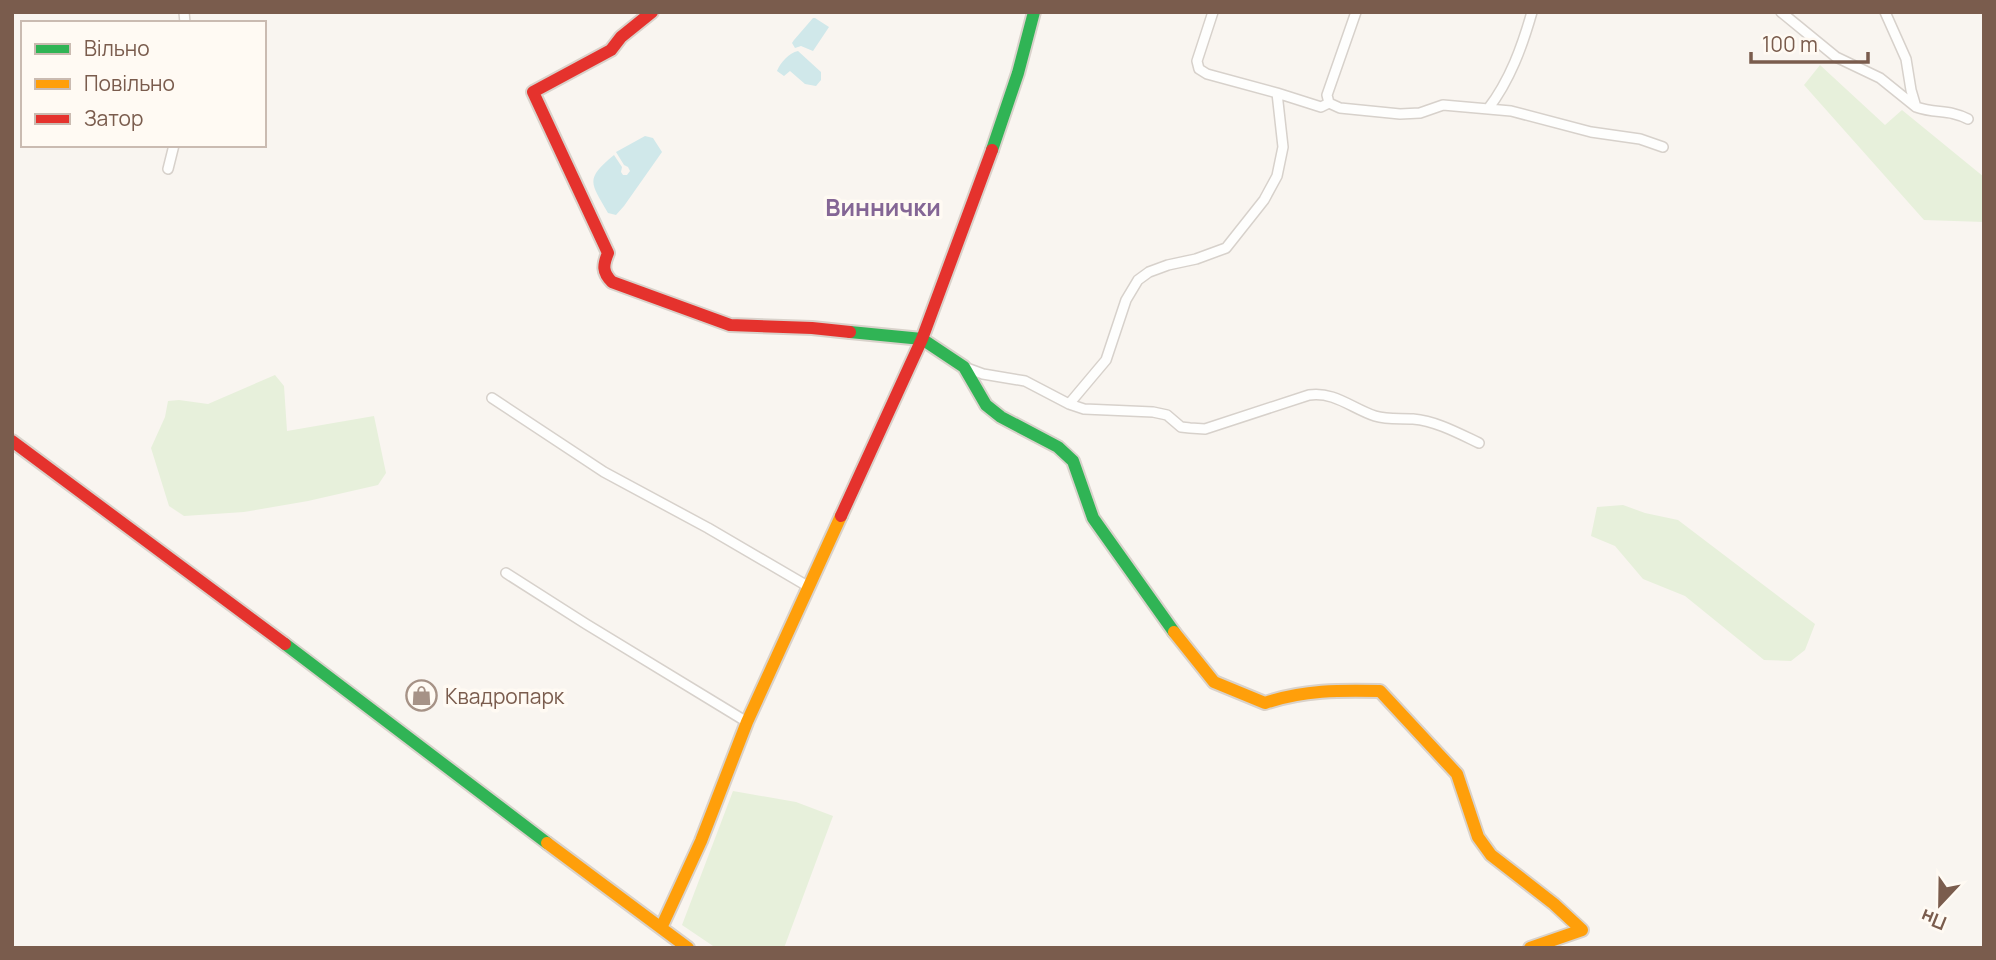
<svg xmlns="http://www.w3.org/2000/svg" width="1996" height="960" viewBox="0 0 1996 960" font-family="Manrope,sans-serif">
<rect width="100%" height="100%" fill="#f9f5f0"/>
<path fill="#e7f0db" d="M 1820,65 L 1885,125 L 1902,110 L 1984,177 L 1984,222 L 1924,220 L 1804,85 Z
M 275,375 L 284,386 L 287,431 L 374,416 L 386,473 L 378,485 L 308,501 L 244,512 L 184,516 L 169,506 L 151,448 L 165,417 L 168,401 L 179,400 L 208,404 Z
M 1623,505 L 1645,513 L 1678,520 L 1815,624 L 1805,650 L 1791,661 L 1764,660 L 1685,596 L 1643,579 L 1615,546 L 1591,536 L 1597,507 Z
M 733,791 L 796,802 L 833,816 L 784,948 L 716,948 L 682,925 Z"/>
<path fill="#d0e8ea" d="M 813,18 L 815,18 L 829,27 L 813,51 L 801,46 L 795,48 L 792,43 L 794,40 Z
M 798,51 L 821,72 L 821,80 L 816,86 L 805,84 L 790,71 L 784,76 L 777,71 C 780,63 789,53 798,51 Z
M 645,136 L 653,138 L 662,152 L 624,206 L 616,215 L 608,213 C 590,182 585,179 614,155 L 622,167 L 621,172 L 623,175 L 627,175 L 630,171 L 628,167 L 624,165 L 616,152 Z"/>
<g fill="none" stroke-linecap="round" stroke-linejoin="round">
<defs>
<path id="street" d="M 184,12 L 185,23
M 1213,12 L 1197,61 L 1199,69 L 1207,74 L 1277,93 L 1321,107 L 1329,103 L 1340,108 L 1400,114 L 1420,113 L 1443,105 L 1511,111 L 1591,132 L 1640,139 L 1663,147
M 1781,12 L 1836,57 L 1880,78 L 1916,107 L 1911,90 L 1906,59 L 1885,12
M 1329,103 L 1327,95 L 1356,12
M 1916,107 C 1936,114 1949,109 1968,119
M 1488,109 C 1510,80 1522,47 1532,12
M 168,169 L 174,145
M 964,367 L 983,374 L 1025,381 L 1069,404 L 1084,409 L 1153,412 L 1167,415 L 1181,427 L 1190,428 L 1205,429 L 1309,395 C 1334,391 1353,409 1375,416 C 1388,420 1400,418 1413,419 C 1436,421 1458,433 1479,443
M 492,398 L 604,472 L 708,528 L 809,587
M 1069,404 L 1106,360 L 1126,300 L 1138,280 L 1149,272 L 1168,265 L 1196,259 L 1226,248 L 1264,200 L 1277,176 L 1283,147 L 1277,93
M 506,573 L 586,624 L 747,722"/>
<path id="fast" d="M 992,150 L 1018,73 L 1034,12
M 850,332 L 922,339 L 964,367 L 986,405 L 1001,417 L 1058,447 L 1073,461 L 1093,518 L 1174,632
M 285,644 L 547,843"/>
<path id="slow" d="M 1174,632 L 1214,682 L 1265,703 C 1303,690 1340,690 1380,691 L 1457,774 L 1478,837 L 1491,855 L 1554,904 L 1582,930 L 1530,948
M 547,843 L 688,948
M 661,928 L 701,841 L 747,722 L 841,516"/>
<path id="jam" d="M 652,12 L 621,37 L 611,50 L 533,92 L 608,253 C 603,265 602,272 612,282 L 730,325 L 812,328 L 850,332
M 12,441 L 285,644
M 841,516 L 922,339 L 992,150"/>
</defs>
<use href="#street" stroke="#d7d1cb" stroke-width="12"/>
<use href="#fast" stroke="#d9d2cb" stroke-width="16"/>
<use href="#slow" stroke="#d9d2cb" stroke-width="16"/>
<use href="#jam" stroke="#d9d2cb" stroke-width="16"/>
<use href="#street" stroke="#fefefd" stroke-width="9"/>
<use href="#fast" stroke="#30b455" stroke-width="12"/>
<use href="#slow" stroke="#ff9f0a" stroke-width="12"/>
<use href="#jam" stroke="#e5322d" stroke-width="12"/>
</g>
<defs>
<symbol id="shop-ring" viewBox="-11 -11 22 22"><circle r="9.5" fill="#fffaf3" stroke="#a69286" stroke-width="1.5"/><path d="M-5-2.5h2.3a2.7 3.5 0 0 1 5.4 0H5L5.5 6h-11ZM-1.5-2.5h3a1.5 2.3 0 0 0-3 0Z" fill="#a69286"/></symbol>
</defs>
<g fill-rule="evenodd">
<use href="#shop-ring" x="404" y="678" width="35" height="35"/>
</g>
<g text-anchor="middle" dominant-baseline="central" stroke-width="7" stroke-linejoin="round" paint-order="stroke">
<g font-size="21" fill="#7a5c4d" stroke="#fffaf3" text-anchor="start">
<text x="445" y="696">Квадропарк</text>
</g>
<g font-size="24" font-weight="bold" fill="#846695" stroke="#fffaf3">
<text x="883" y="206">Виннички</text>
</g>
</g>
<rect width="1996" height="960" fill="none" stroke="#7a5c4d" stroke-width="28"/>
<rect x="21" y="21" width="245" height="126" fill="#fffaf3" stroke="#cabbb1" stroke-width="2"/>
<rect x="35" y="44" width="35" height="10" fill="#30b455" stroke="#cabbb1" stroke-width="2"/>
<text x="84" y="56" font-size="21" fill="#7a5c4d">Вільно</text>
<rect x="35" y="79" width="35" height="10" fill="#ff9f0a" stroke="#cabbb1" stroke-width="2"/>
<text x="84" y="91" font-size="21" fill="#7a5c4d">Повільно</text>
<rect x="35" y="114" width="35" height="10" fill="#e5322d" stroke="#cabbb1" stroke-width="2"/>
<text x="84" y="126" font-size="21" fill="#7a5c4d">Затор</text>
<g transform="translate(1940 904) rotate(202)" stroke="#fffaf3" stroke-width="5" paint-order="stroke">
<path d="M0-5L12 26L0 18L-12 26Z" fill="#7a5c4d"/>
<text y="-10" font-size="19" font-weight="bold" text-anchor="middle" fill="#7a5c4d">Пн</text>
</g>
<path d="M1751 52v10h117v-10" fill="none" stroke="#7a5c4d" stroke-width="3.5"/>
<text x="1762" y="52" font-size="21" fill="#7a5c4d" stroke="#fffaf3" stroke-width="5" paint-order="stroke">100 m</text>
</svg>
